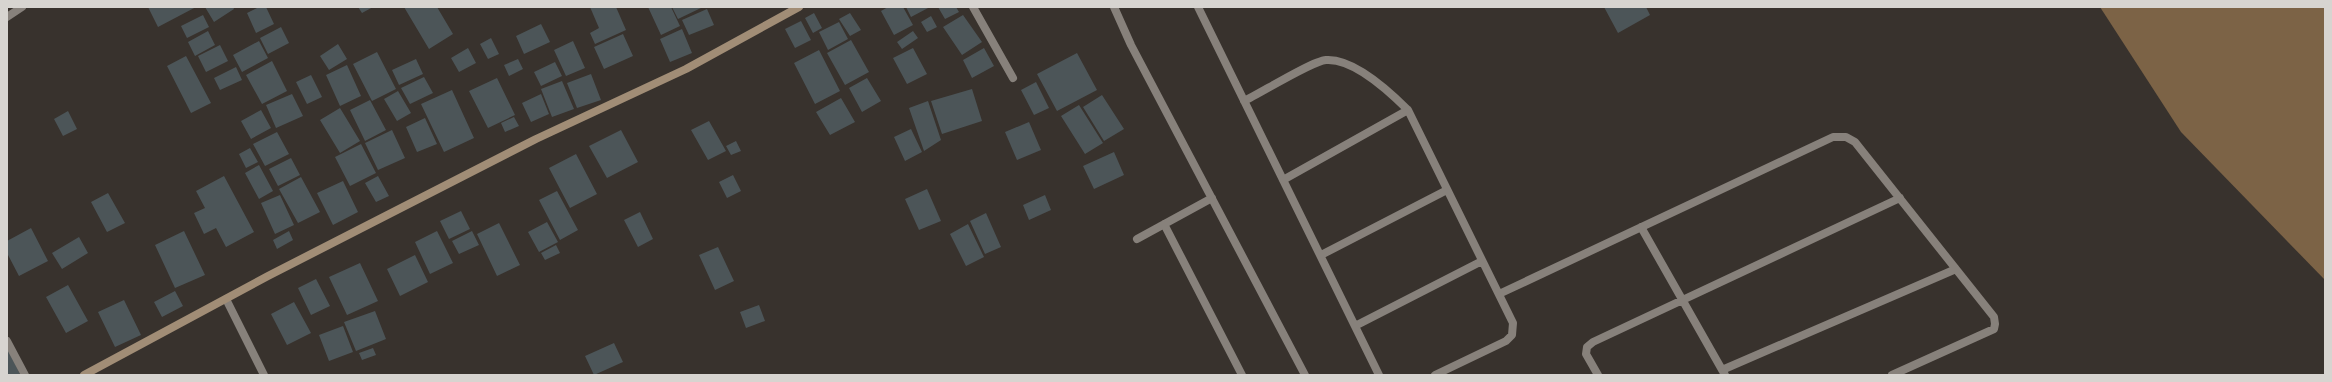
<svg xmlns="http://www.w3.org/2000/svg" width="2332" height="382" viewBox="0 0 2332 382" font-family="'Fira Sans',sans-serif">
<rect width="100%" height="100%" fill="#38322d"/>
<path fill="#7c6346" d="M 2100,7 L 2325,7 L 2325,280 L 2181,132 Z"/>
<path fill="#4c5558" d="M 148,7 L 196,7 L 158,27 Z
M 205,7 L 233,7 L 234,9 L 214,22 Z
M 259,7 L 266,7 L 274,24 L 256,33 L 247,13 Z
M 358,7 L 373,7 L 362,13 Z
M 404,7 L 437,7 L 453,34 L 429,49 Z
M 590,7 L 616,7 L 626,30 L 595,44 L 590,33 L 599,28 Z
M 648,7 L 671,7 L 680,26 L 661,35 Z
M 672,7 L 703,7 L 678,19 Z
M 888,7 L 903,7 L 913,25 L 894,35 L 881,11 Z
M 906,7 L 930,7 L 911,17 Z
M 938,7 L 956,7 L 959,12 L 945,19 Z
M 1604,7 L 1646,7 L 1650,15 L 1618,33 Z
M 707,9 L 714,25 L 689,35 L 682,20 Z
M 814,13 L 822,28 L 813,33 L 805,18 Z
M 850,13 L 861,30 L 850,36 L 839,19 Z
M 203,15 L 209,27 L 187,38 L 181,26 Z
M 963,15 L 982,42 L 962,55 L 943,27 Z
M 931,16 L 937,27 L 927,32 L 921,22 Z
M 801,21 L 811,40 L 795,48 L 785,29 Z
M 839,22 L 848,39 L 828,50 L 819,32 Z
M 541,24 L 550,42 L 524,54 L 516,36 Z
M 281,27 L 289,43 L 268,54 L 260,38 Z
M 682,29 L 692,53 L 670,62 L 660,39 Z
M 208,31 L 215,45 L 195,56 L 188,42 Z
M 913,31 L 918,38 L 902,49 L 897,42 Z
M 623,34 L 633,56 L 604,69 L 594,47 Z
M 491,38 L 499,54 L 488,59 L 480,44 Z
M 851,40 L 869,72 L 845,85 L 827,53 Z
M 259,41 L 268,58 L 242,72 L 233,55 Z
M 573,41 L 585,68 L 566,76 L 554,50 Z
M 338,44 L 347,59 L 329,70 L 320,56 Z
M 220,45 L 228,61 L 206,72 L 198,56 Z
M 468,48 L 476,63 L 459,72 L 451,58 Z
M 913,48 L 927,74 L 907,84 L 893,58 Z
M 984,48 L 994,66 L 972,78 L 963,60 Z
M 819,50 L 840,91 L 815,104 L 794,63 Z
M 377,52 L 396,89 L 372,101 L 353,64 Z
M 1077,53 L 1097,90 L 1057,111 L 1037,74 Z
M 186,56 L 211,103 L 191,113 L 167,66 Z
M 416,59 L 423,74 L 399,85 L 392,70 Z
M 518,59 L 523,69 L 509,76 L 504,65 Z
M 272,61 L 287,91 L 262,104 L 246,75 Z
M 555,62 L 562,76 L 541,86 L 534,72 Z
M 347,65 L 361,96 L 340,106 L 326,75 Z
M 236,67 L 242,80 L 220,90 L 214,78 Z
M 591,74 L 601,100 L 577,108 L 567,83 Z
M 311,75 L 322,97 L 307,104 L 296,82 Z
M 424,77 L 433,93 L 410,104 L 401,88 Z
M 497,78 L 515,115 L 488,128 L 469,91 Z
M 867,78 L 881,101 L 862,112 L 849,88 Z
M 562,81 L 574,109 L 552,117 L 541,89 Z
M 1036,82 L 1049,108 L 1034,115 L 1021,90 Z
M 972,89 L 982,121 L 942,134 L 931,101 Z
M 452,90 L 474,138 L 444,152 L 421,104 Z
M 398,91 L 411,113 L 397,121 L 384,99 Z
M 292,94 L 303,116 L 276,128 L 266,105 Z
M 541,94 L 549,114 L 531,122 L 522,103 Z
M 1102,95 L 1124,129 L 1104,141 L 1083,107 Z
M 841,98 L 855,122 L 830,135 L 816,112 Z
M 370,100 L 386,130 L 365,141 L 350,110 Z
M 928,101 L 941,140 L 924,151 L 909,108 Z
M 1079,105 L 1103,143 L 1085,154 L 1061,116 Z
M 340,108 L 360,141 L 340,153 L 320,120 Z
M 261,110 L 271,128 L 251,139 L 241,121 Z
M 68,111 L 77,129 L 63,136 L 54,119 Z
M 514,117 L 519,126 L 505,132 L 501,123 Z
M 425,118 L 437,144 L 417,152 L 406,127 Z
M 709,121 L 726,151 L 708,160 L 691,130 Z
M 1029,122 L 1041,150 L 1017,160 L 1005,132 Z
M 911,129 L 922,152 L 905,161 L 894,137 Z
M 392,130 L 405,158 L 378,170 L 365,143 Z
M 621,130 L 638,162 L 607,178 L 589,146 Z
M 277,132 L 289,154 L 265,166 L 253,144 Z
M 736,141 L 741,151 L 731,155 L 726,146 Z
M 361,144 L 376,173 L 350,186 L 335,157 Z
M 250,148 L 258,162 L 246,168 L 239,154 Z
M 1114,152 L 1124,175 L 1094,189 L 1083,166 Z
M 576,154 L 597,194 L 570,208 L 549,168 Z
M 291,158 L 300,175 L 278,186 L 269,169 Z
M 259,165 L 273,191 L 259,199 L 245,173 Z
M 733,175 L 741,191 L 727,198 L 719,182 Z
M 224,176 L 254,232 L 226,247 L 216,228 L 204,234 L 194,213 L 205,208 L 196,191 Z
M 378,176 L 389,196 L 376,202 L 365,183 Z
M 301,177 L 320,212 L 298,223 L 279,189 Z
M 343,181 L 358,212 L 333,225 L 317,193 Z
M 927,189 L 941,221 L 919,230 L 905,199 Z
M 557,191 L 578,230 L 560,240 L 539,200 Z
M 108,193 L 125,223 L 107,232 L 91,202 Z
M 280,195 L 294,225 L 275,234 L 261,203 Z
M 1045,195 L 1051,210 L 1029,220 L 1023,205 Z
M 461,211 L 470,229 L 449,239 L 440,221 Z
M 640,212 L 653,239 L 638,247 L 624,220 Z
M 986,213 L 1001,247 L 985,254 L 970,221 Z
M 547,222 L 558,242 L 539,252 L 528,232 Z
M 499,223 L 520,265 L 497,276 L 477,234 Z
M 968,224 L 984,257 L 966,266 L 950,234 Z
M 31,228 L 48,261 L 19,276 L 7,253 L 7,241 Z
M 184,231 L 205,275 L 175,288 L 155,245 Z
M 289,231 L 293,240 L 277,249 L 273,240 Z
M 437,231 L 453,263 L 430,274 L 415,242 Z
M 472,231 L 479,245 L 459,254 L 452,241 Z
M 79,237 L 88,253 L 62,269 L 52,253 Z
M 556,245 L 560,253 L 545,260 L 541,253 Z
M 718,247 L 734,281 L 715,290 L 699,255 Z
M 415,255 L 428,282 L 400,296 L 387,269 Z
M 360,263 L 378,301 L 347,315 L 329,277 Z
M 316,279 L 330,306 L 311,315 L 298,288 Z
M 68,285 L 88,321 L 66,333 L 46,297 Z
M 175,291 L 183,306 L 162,317 L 154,302 Z
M 124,300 L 141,335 L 115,347 L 98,312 Z
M 294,302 L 311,333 L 287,345 L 271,314 Z
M 759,305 L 765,321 L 746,328 L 740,312 Z
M 375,311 L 386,339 L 356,351 L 344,322 Z
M 343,326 L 353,352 L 329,361 L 319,335 Z
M 614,343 L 623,362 L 594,375 L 585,356 Z
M 7,347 L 20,374 L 17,375 L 7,375 Z
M 373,348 L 376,355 L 362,360 L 359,353 Z"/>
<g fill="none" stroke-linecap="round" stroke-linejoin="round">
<path stroke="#87817b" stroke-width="8" d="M 973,7 L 1013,78
M 1114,7 L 1131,45 L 1305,375
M 1198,7 L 1379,375
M 7,17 L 22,7
M 1244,101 C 1261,93 1312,61 1326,60 C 1354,58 1390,92 1408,110 L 1513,323 L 1512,335 L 1506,341 L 1435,375
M 1283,180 L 1408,110
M 1164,224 L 1242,375
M 1641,227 L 1725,375
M 1137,239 L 1212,198
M 1321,255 L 1447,190
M 1499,294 L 1833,137 L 1846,137 L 1855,142 L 1994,317 L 1995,324 L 1994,329 L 1892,375
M 226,299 L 264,375
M 1355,326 L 1482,261
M 7,341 L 25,375
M 1722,370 L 1956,269
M 1598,375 L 1586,354 L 1587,347 L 1593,342 L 1900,198"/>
<path stroke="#a18d76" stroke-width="8" d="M 84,375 L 268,276 L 536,139 L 686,69 L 799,7"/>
</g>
<rect width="2332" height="382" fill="none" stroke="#d7d4d0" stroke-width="16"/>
</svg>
